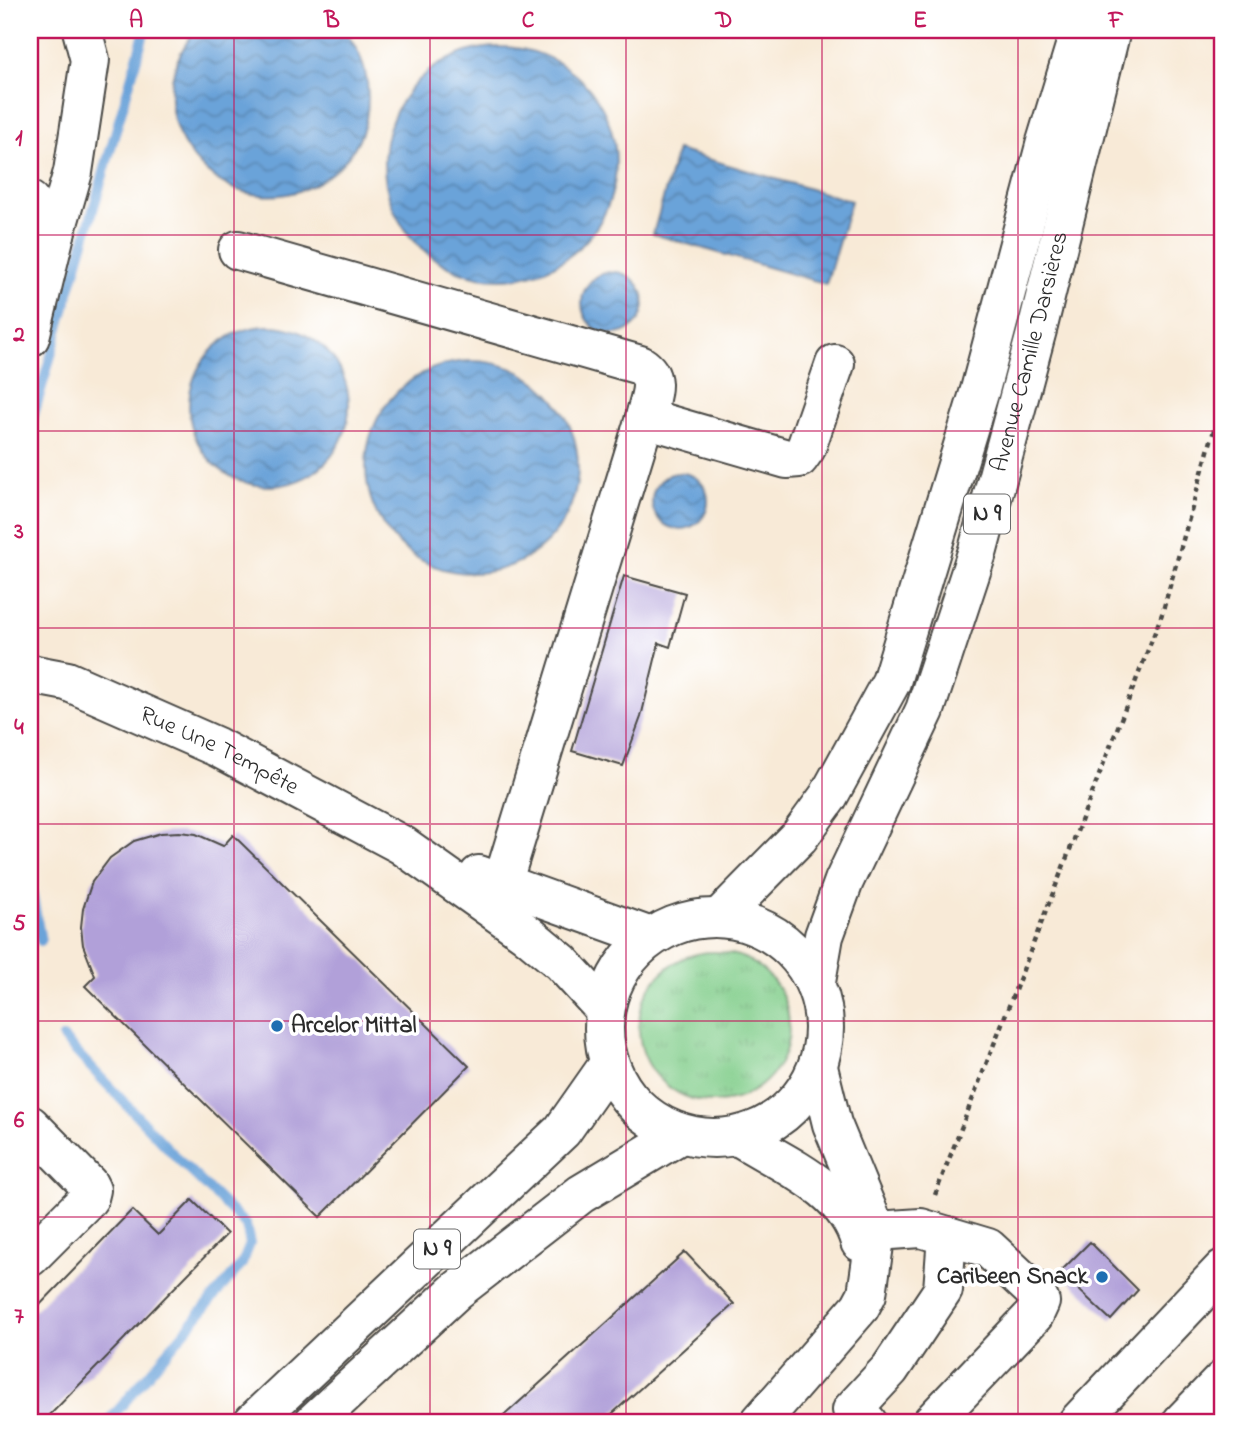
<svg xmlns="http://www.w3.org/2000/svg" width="1253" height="1452" viewBox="0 0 1253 1452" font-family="'Indie Flower',sans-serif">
<defs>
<pattern id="grass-tufts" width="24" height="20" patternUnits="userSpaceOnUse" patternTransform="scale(1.75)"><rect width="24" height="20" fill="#82ce8b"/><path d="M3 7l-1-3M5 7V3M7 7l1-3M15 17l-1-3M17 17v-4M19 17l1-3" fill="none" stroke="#70b178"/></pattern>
<pattern id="water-waves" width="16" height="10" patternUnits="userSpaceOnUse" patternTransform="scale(1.75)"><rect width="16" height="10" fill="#6ba3d9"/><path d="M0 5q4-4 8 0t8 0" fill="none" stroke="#5885b0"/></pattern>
</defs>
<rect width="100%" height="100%" fill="#fff"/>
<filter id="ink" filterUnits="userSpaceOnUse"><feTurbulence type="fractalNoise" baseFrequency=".0143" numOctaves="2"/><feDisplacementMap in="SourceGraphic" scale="14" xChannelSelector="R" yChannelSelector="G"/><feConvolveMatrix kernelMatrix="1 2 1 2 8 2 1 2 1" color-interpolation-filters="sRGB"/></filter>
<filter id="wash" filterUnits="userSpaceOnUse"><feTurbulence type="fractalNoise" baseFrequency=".00686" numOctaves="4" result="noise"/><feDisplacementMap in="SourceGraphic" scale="28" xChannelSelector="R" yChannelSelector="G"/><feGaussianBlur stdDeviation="1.57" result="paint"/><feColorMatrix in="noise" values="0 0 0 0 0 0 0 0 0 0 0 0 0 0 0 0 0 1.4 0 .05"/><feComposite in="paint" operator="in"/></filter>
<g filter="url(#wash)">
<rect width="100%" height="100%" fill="#f8ead7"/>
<path fill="url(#grass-tufts)" stroke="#567c5b" stroke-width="2" d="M639 1027a75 75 0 1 1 150 0a75 75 0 1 1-150 0Z"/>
<path fill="url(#water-waves)" stroke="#4b6782" stroke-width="2" d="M 196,30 L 343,30 C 365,54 372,87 366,119 C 362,139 349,159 333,172 C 238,248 118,124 196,30 Z
M384 163a116 116 0 1 1 232 0a116 116 0 1 1-232 0Z
M 677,150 L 851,201 L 826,284 L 653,234 Z
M582 303a31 31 0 1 1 62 0a31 31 0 1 1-62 0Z
M189 406a80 80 0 1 1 160 0a80 80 0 1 1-160 0Z
M366 467a106 106 0 1 1 212 0a106 106 0 1 1-212 0Z
M652 501a28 28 0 1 1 56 0a28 28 0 1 1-56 0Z"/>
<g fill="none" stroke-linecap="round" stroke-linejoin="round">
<path stroke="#6ba3d9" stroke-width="10" d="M 30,428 L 145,30
M 32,892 L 41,941
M 63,1038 L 180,1161 L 246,1225 L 250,1244 L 242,1264 L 108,1422"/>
</g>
<g id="blocks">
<path fill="#b1a0d9" d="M 624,576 L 685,593 L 670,647 L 659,643 L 641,717 L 623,766 L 572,751 Z
M 179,832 L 196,834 L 223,846 L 233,835 L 469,1066 L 320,1217 L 85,986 L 95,976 L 83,945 L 81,927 L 83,909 L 92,882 L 110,858 L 134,841 L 161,833 Z
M 192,1200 L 227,1234 L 43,1422 L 30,1422 L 30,1315 L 132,1210 L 158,1235 Z
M 1090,1242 L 1138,1290 L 1111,1320 L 1060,1272 Z
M 685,1252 L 734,1304 L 603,1422 L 497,1422 Z"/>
</g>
</g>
<g filter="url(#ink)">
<use href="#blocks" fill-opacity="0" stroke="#4a4845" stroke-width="2"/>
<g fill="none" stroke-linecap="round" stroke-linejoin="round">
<defs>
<g id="minor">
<path d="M 30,201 L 55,234 L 30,337"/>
<path d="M 55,234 L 73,172 L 90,60 L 82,30"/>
<path d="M 238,250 L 640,365 C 661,378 649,398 645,418"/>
<path id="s1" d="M 30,674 L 67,681 L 217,747 L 402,845 L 526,933 L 561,962 L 605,1010"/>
<path d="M 479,875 L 651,937"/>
<path d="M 502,884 L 645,418 L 787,459 L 799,458 L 806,448 L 835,364"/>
<path d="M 30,1125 L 88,1184 L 91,1190 L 89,1198 L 30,1257"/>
<path d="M 738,1136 C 782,1164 845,1187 860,1242"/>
<path d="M 876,1231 L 921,1228 L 988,1248 L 1035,1292 L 1040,1302 L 1034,1315 L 932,1422"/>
<path d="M 760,1422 L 860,1307 L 867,1294 L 876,1231 L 832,1124 L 818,1067"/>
<path d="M 867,1422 L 852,1410 L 890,1369 L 943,1290 L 947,1236"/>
<path d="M 1078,1422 L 1223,1269"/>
<path d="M 1182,1422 L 1223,1380"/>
</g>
<g id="major">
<path d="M 720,917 L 799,837 L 828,797 L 891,682 L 980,390 L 1046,142 L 1080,30"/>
<circle cx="714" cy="1028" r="110"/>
<path id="s2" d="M 816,982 L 824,936 L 844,881 L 925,710 L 978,550 L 1038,326 L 1111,30"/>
<path d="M 253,1422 L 562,1131 L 609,1064"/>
<path d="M 314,1422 L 456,1291 L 581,1194 L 681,1134"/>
</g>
</defs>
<use href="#minor" stroke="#4a4845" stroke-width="42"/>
<use href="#major" stroke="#4a4845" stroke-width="42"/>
<path stroke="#4a4845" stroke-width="4.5" stroke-dasharray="5 5" stroke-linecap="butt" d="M 935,1195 L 1162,614 L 1223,398"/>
<use href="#minor" stroke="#fff" stroke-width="38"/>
<use href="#major" stroke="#fff" stroke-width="38"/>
</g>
</g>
<path fill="none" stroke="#c2185b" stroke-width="2" stroke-opacity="0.55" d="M 234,30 L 234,1422M 430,30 L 430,1422M 626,30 L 626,1422M 822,30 L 822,1422M 1018,30 L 1018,1422M 30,235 L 1223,235M 30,431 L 1223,431M 30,628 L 1223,628M 30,824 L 1223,824M 30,1021 L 1223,1021M 30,1217 L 1223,1217"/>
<g fill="#1f6fb2" stroke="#fff" stroke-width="2.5">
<circle cx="277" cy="1026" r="7"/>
<circle cx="1102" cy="1277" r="7"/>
</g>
<g text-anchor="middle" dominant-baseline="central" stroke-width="7" stroke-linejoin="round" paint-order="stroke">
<g fill="#fff" stroke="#6b6b6b" stroke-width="2">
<rect x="964" y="494.5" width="46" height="39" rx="5"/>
<rect x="414" y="1229.5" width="46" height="39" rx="5"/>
</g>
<g font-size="23" font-weight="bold" fill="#2b2b2b">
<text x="987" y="514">N 9</text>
<text x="437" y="1249">N 9</text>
</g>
<g font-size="24" fill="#2b2b2b" stroke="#fff">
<text stroke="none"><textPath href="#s2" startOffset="668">Avenue Camille Darsières</textPath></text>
<text stroke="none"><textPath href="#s1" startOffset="205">Rue Une Tempête</textPath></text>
</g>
<g font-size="24" font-weight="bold" fill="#2b2b2b" stroke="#fff" text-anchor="start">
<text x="291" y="1026">Arcelor Mittal</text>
<text x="1088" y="1277" text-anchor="end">Caribeen Snack</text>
</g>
</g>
<rect width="1253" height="1452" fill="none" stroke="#fff" stroke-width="77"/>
<rect x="38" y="38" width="1176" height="1376" fill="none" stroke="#c2185b" stroke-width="2.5"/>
<g font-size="23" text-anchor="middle" font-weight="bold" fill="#c2185b">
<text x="136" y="27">A</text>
<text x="332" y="27">B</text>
<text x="528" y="27">C</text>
<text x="724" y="27">D</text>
<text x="920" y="27">E</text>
<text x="1116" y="27">F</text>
<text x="19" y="145">1</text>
<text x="19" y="341">2</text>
<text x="19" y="538">3</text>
<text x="19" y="734">4</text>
<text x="19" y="930">5</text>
<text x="19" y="1127">6</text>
<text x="19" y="1323">7</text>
</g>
</svg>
